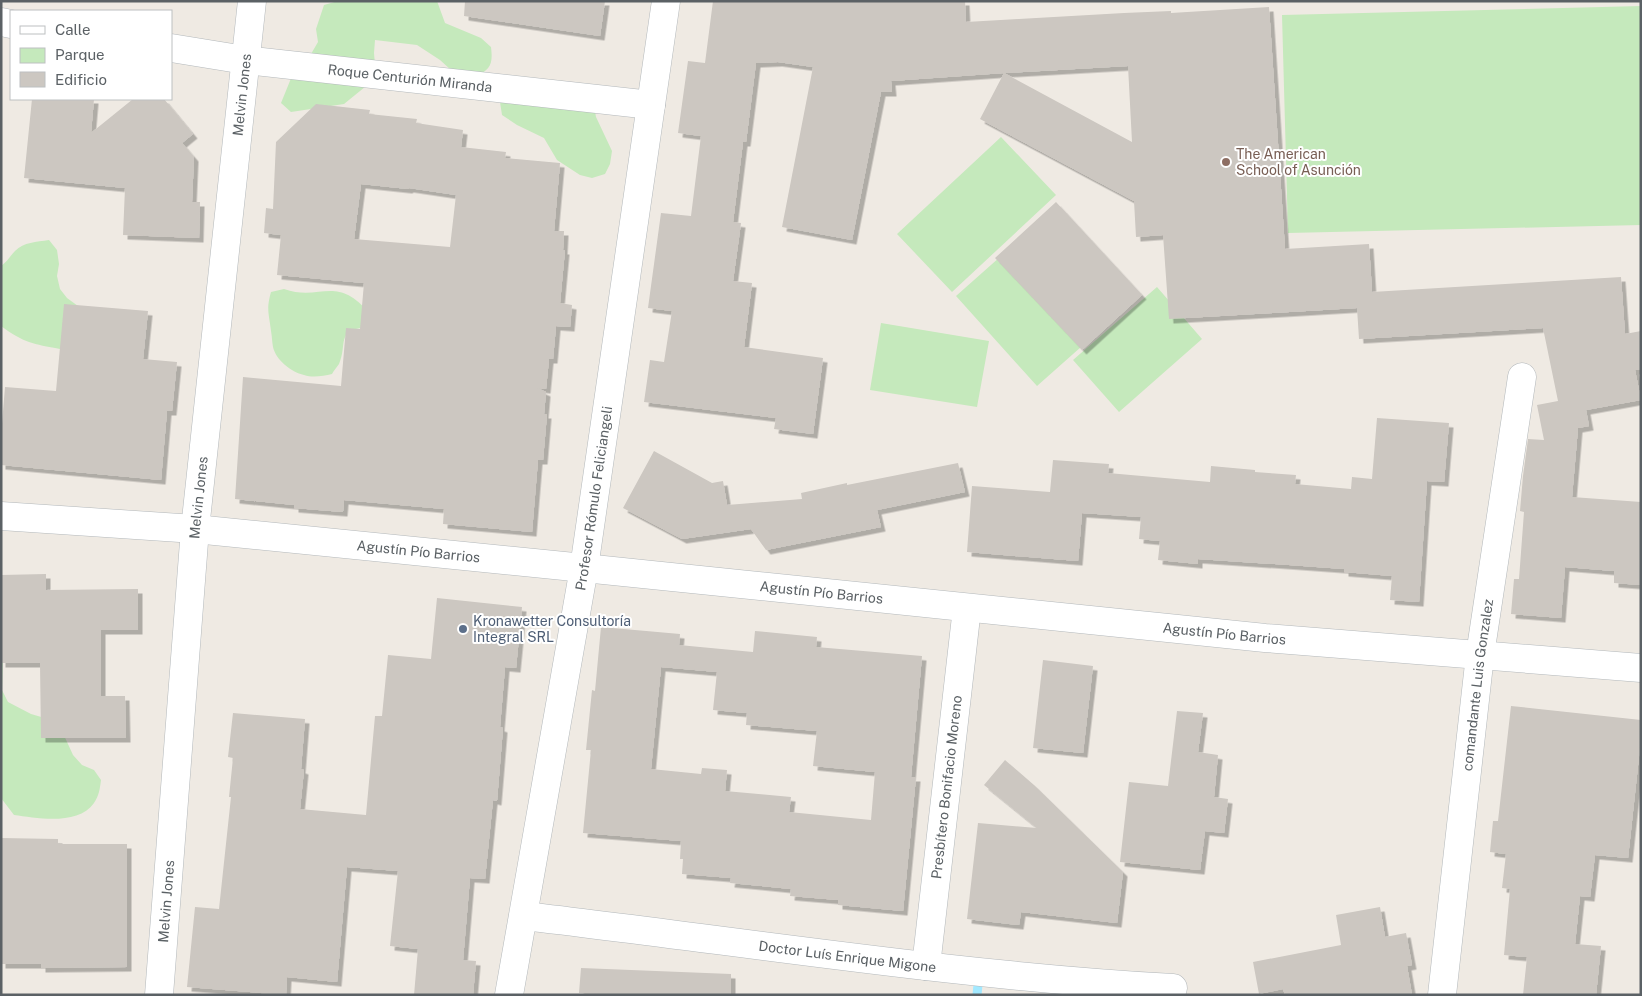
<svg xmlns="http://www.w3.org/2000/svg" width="1642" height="996" viewBox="0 0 1642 996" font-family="'Public Sans',sans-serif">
<defs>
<filter id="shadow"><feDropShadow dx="4.5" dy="4.5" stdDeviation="0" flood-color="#0004"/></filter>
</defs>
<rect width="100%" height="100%" fill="#efeae3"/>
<path fill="#c5e9bc" d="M 338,1 L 437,1 L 445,23 L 481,38 L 491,47 C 493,64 491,69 475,77 L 451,70 L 440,60 L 417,45 L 375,40 L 374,53 L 376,78 L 344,104 L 291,112 L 281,103 L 294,71 L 311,54 L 318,42 L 316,29 L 324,5 Z
M 1641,6 L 1641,225 L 1288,233 L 1282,15 Z
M 509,92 L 594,106 L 596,117 L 612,151 L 610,164 L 605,174 L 592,178 L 580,175 L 557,160 L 544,138 L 517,125 L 502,115 L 500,102 Z
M 1001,137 L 1056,195 L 952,292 L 897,234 Z
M 49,240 L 57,250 L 59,264 L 57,276 L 60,289 L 67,298 L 78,306 L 60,349 C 33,344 24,343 1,326 L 1,266 C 7,262 10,256 15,251 C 24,242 36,242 49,240 Z
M 1009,249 L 1090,339 L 1037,386 L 956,296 Z
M 1157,287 L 1202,339 L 1119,412 L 1073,360 Z
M 284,289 C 321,302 336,273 370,314 L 367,327 C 335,330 348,344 339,364 C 337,367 334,370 332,374 C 323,376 313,378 304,375 C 291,372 276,360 273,347 C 272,342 272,336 271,331 C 269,313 266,310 271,292 Z
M 881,323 L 989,341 L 977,407 L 870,390 Z
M 1,645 L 3,657 L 2,690 L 8,702 L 31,714 L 55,721 L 62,731 L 73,755 L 82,765 L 94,770 L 101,780 C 100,788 99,796 94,803 C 78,826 37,818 14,815 L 1,798 Z"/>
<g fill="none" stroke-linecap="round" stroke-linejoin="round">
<path stroke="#a3e9ff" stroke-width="9" d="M 977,995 L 979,974"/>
</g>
<path fill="#ccc7c1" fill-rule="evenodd" filter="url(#shadow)" d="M 465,1 L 605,1 L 600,36 L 464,16 Z
M 713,1 L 965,1 L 966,22 L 1124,13 L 1171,11 L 1171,13 L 1269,7 L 1285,249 L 1369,244 L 1372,292 L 1621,277 L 1625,334 L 1641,331 L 1641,369 L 1635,370 L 1641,400 L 1586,410 L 1589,426 L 1578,428 L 1572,497 L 1641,502 L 1641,585 L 1614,583 L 1614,571 L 1565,567 L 1561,618 L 1511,614 L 1514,579 L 1519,579 L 1524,512 L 1520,511 L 1523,476 L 1528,439 L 1544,440 L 1537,405 L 1558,401 L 1543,328 L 1359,339 L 1357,308 L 1169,319 L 1163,235 L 1136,237 L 1134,201 L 980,119 L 1004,73 L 891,81 L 892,92 L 881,92 L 852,240 L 782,227 L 813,67 L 778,62 L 756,63 L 746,142 L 743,142 L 733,222 L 741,223 L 733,281 L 752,283 L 744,347 L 823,358 L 813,434 L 774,429 L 776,418 L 644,402 L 650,360 L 664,362 L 672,311 L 648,308 L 661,213 L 691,216 L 701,136 L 678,133 L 688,61 L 705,63 ZM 1128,66 L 1132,142 L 1004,73 Z
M 32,99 L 94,99 L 91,133 L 133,99 L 164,99 L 193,134 L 182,143 L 194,157 L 192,202 L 200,202 L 199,238 L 123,235 L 125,188 L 24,178 Z
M 316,104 L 370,110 L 369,114 L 417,119 L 416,123 L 463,130 L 461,147 L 506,152 L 505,158 L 560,163 L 554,231 L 564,231 L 563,250 L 565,250 L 560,303 L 572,305 L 570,327 L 556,326 L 553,359 L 549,359 L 546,389 L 537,388 L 546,392 L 544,414 L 547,414 L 543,460 L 538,460 L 532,532 L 443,524 L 444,509 L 344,500 L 343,512 L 294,508 L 294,505 L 235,499 L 243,377 L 341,386 L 346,328 L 360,329 L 364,283 L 277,275 L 281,235 L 264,233 L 266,208 L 273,209 L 276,142 ZM 361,184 L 408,189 L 409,188 L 456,195 L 450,247 L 354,239 Z
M 1056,202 L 1142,295 L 1082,350 L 995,258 Z
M 64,304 L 148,311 L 143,359 L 177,362 L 172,411 L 167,411 L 161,480 L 1,465 L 1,436 L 5,387 L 56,391 Z
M 1377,418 L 1449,423 L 1444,482 L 1427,481 L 1419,602 L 1390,600 L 1392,576 L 1344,572 L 1344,569 L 1289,565 L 1198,559 L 1198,564 L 1158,560 L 1160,541 L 1139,539 L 1141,517 L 1082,513 L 1078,561 L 967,552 L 972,486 L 1050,492 L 1053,460 L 1109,464 L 1108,473 L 1210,482 L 1211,466 L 1255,470 L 1255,472 L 1296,475 L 1295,484 L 1351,489 L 1352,477 L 1372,479 Z
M 654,451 L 712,483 L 723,481 L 727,505 L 802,499 L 801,493 L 847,483 L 847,485 L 958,463 L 965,492 L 877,510 L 881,527 L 766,550 L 751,529 L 682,539 L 623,508 Z
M 46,574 L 46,590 L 138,589 L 138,630 L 101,630 L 101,696 L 125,696 L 126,738 L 41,738 L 40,663 L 1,663 L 1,575 Z
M 437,598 L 522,607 L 516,668 L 505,667 L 500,727 L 503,728 L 497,801 L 493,800 L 485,879 L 470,878 L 463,960 L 476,961 L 473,995 L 414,995 L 418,949 L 390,946 L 398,871 L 347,867 L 337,982 L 287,977 L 286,995 L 187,987 L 195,907 L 219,909 L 231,797 L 229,797 L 233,758 L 228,757 L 233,713 L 305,719 L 301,769 L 304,770 L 300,809 L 366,815 L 375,716 L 382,716 L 388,655 L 431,659 Z
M 601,627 L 680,634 L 679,645 L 753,652 L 755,631 L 817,637 L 816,647 L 922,656 L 911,777 L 916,777 L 903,911 L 838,905 L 838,900 L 790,896 L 791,889 L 730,883 L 731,878 L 682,874 L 683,859 L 680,859 L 681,841 L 583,833 L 591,750 L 586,750 L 592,690 L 595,691 ZM 661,667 L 717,672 L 713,710 L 747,713 L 746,725 L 817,731 L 813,766 L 875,772 L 871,820 L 789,812 L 791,797 L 725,791 L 727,770 L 702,768 L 701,774 L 651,769 Z
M 1043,660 L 1093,666 L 1083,753 L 1033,748 Z
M 1511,706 L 1641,720 L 1641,738 L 1628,858 L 1595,855 L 1590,897 L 1580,896 L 1575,944 L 1601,946 L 1596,995 L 1523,995 L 1527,957 L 1504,955 L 1510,889 L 1502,888 L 1506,854 L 1490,852 L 1493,821 L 1498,821 Z
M 1177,711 L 1203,713 L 1198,752 L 1218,755 L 1214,797 L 1228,799 L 1224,833 L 1205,831 L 1200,870 L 1120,862 L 1129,782 L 1168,786 Z
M 1005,760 L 1035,786 L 1123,872 L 1117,923 L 1021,912 L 1019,925 L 967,919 L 978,823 L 1037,828 L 984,785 Z
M 1,838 L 58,839 L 58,844 L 127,844 L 127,967 L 41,968 L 41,964 L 1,964 Z
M 1380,907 L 1385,937 L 1406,933 L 1412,965 L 1407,966 L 1412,995 L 1285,995 L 1283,989 L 1259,994 L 1253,962 L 1341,945 L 1336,915 Z
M 581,968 L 731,974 L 731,995 L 620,995 L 579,993 Z"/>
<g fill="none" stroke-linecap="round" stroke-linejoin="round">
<defs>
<g id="minor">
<path d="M 1,22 L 11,24"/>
<path id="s1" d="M 171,48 L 245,60 L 651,105"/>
<path id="s2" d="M 1,516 L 195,529 L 584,568 L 1265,638 L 1641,668"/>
<path id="s3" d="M 524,916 C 740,941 956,976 1173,988"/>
<path id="s4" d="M 926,966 L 967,608"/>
<path id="s5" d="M 159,995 L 195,529 L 252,1"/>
<path id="s6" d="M 509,995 L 584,568 L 666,1"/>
<path id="s7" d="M 1442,995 L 1480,655 L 1522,377"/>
</g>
</defs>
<use href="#minor" stroke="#b3b8bb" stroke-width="29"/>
<use href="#minor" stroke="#fff" stroke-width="28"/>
</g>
<circle fill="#8d6e63" stroke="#fff" stroke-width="2" cx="1226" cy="162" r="5"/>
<circle fill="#5c6f8a" stroke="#fff" stroke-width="2" cx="463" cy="629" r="5"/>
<g text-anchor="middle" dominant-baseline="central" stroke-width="4" stroke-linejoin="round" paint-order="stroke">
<g font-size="14" fill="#5b6165" stroke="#fff">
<text stroke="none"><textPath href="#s1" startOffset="241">Roque Centurión Miranda</textPath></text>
<text stroke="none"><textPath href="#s5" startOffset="904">Melvin Jones</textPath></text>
<text stroke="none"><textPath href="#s5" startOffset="499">Melvin Jones</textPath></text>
<text stroke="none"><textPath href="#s6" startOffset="504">Profesor Rómulo Feliciangeli</textPath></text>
<text stroke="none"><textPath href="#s2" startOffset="419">Agustín Pío Barrios</textPath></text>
<text stroke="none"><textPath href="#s2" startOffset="824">Agustín Pío Barrios</textPath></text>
<text stroke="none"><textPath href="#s2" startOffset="1229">Agustín Pío Barrios</textPath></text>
<text stroke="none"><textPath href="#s7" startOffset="312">comandante Luis Gonzalez</textPath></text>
<text stroke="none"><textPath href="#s4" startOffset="180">Presbítero Bonifacio Moreno</textPath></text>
<text stroke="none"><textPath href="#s5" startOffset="94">Melvin Jones</textPath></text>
<text stroke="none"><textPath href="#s3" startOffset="326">Doctor Luís Enrique Migone</textPath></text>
</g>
<g font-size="14" fill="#785e54" stroke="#fff" text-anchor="start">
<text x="1236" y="154">The American<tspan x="1236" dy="16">School of Asunción</tspan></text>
</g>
<g font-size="14" fill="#4e5e75" stroke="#fff" text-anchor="start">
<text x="473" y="621">Kronawetter Consultoría<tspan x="473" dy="16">Integral SRL</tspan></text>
</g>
</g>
<rect width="1642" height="996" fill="none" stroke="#5b6165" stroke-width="5"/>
<rect x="10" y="10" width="162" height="90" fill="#ffffff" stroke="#bdc0c1"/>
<rect x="20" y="26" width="25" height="8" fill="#ffffff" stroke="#bdc0c1"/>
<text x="55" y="35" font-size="15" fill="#5b6165">Calle</text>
<rect x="20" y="48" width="25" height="15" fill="#c5e9bc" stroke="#bdc0c1"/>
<text x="55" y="60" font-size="15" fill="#5b6165">Parque</text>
<rect x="20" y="72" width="25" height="15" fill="#ccc7c1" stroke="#bdc0c1"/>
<text x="55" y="85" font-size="15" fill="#5b6165">Edificio</text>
</svg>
